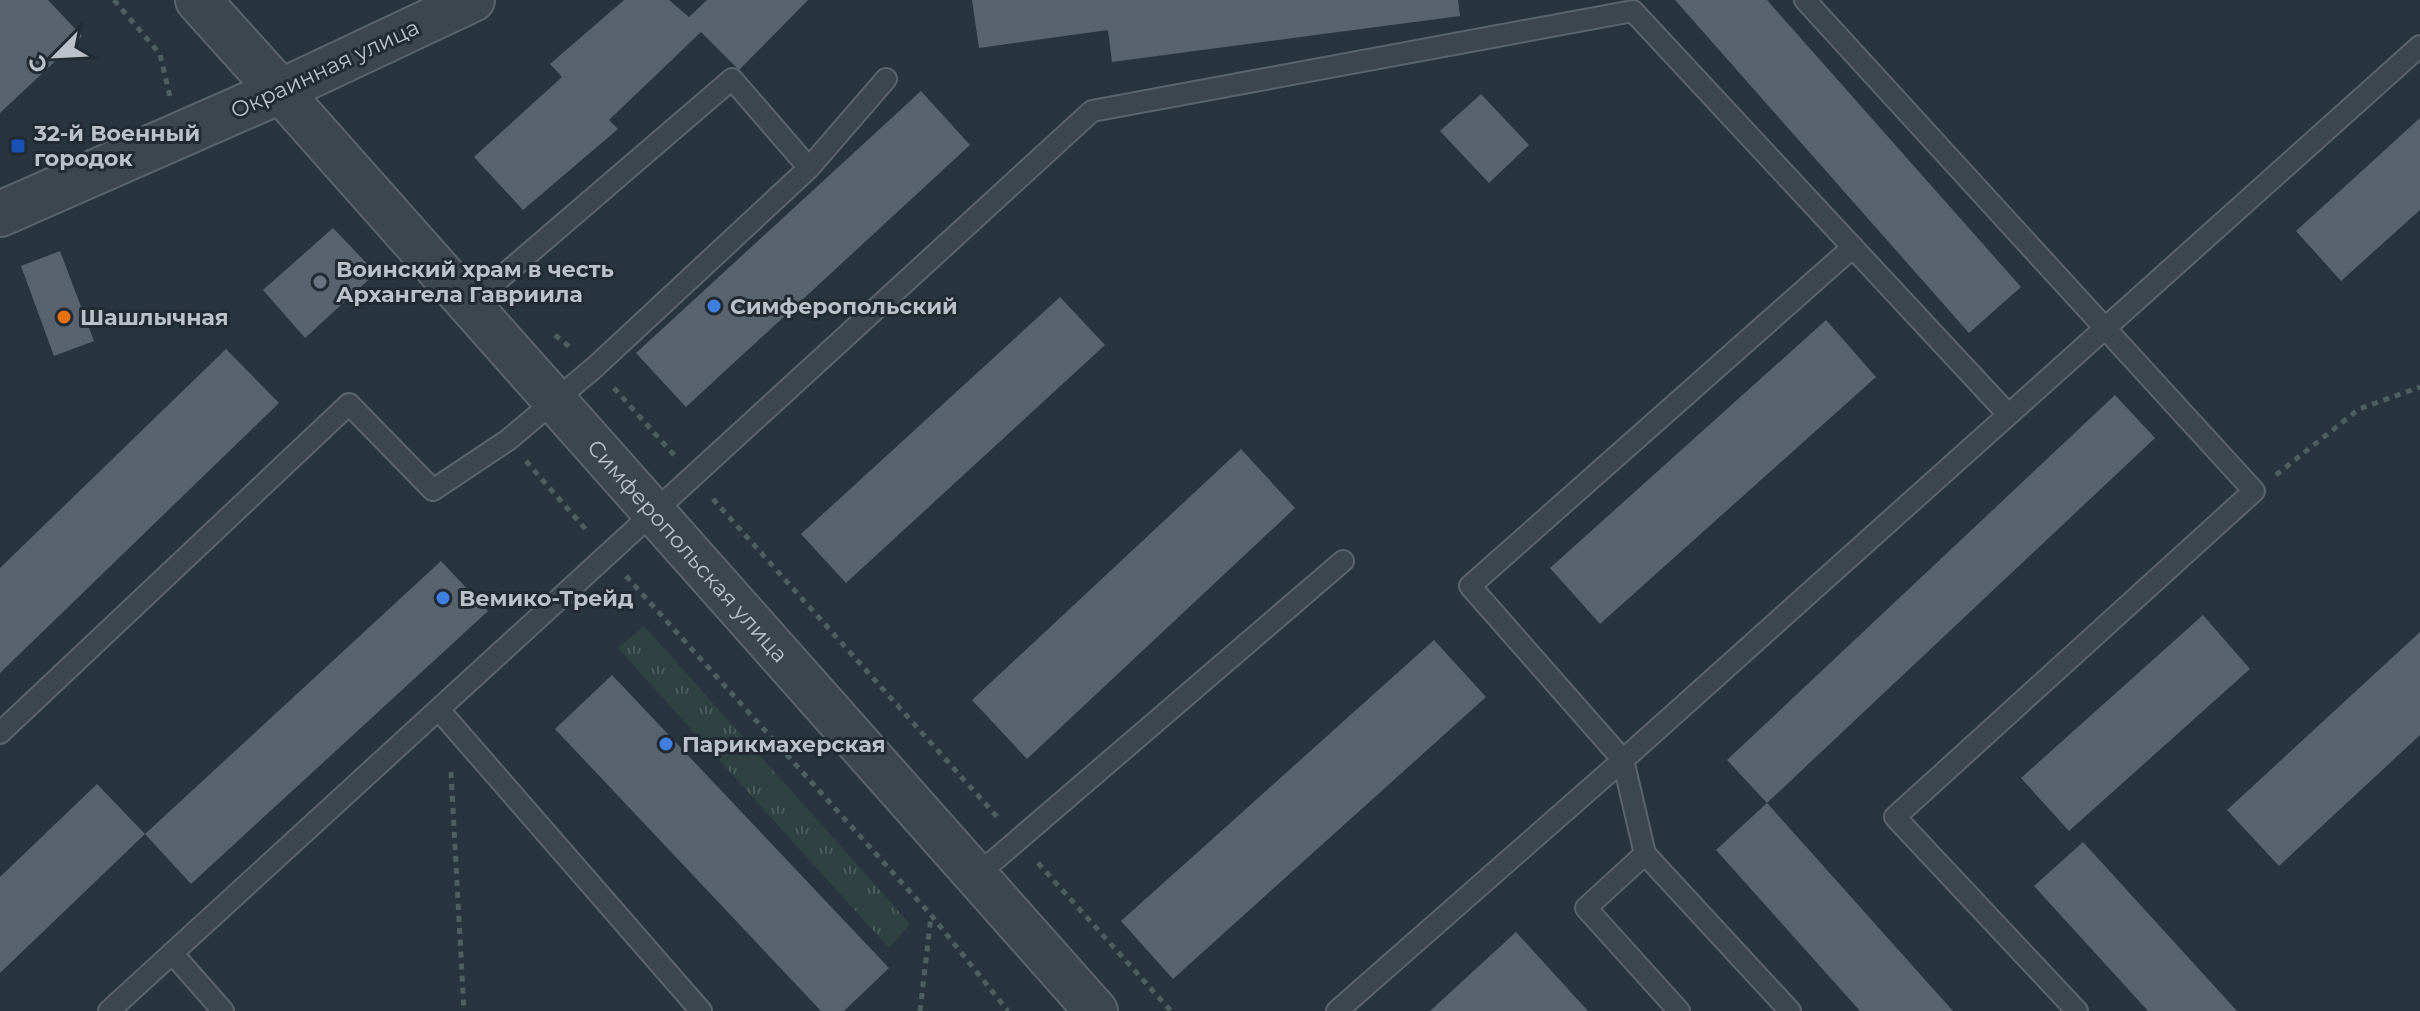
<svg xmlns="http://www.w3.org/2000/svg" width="2420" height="1011" viewBox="0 0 2420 1011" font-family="Montserrat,sans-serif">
<defs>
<pattern id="grass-tufts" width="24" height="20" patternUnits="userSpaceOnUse" patternTransform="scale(2)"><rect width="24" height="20" fill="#2e4341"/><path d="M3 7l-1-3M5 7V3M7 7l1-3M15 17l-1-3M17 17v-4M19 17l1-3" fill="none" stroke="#4a5c5b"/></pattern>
</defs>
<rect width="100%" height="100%" fill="#29353e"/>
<path fill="url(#grass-tufts)" d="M 644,626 L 910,924 L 889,948 L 618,648 Z"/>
<path fill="#58636e" d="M 0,0 L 48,0 L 82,36 L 0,113 Z
M 624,0 L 669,0 L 689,17 L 707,0 L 808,0 L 739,70 L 701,32 L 609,120 L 618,129 L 523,210 L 474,157 L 562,77 L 550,64 Z
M 972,0 L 1458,0 L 1460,16 L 1112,62 L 1108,30 L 979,48 Z
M 1675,0 L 1767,0 L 2021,287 L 1969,333 Z
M 921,91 L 970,145 L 686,407 L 636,353 Z
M 1481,94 L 1529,145 L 1489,183 L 1440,131 Z
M 2420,118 L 2420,210 L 2341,281 L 2296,231 Z
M 333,228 L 376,273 L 305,338 L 263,290 Z
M 60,251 L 94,341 L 54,356 L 21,266 Z
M 1060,297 L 1105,345 L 846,583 L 801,534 Z
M 1826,320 L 1876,377 L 1600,624 L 1550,568 Z
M 226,349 L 279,403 L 0,673 L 0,568 Z
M 2115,395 L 2155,438 L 1767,803 L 1727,760 Z
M 1241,449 L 1295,508 L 1027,759 L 972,700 Z
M 441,561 L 488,611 L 191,884 L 145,834 Z
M 2203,615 L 2250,669 L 2069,831 L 2021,778 Z
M 2420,632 L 2420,735 L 2279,866 L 2227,810 Z
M 1434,640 L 1486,697 L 1173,979 L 1121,921 Z
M 612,675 L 889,968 L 844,1011 L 821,1011 L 555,729 Z
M 97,784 L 145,834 L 0,973 L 0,877 Z
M 1767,803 L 1953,1011 L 1860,1011 L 1716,850 Z
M 2083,842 L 2237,1011 L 2148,1011 L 2034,886 Z
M 1516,932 L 1588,1011 L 1430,1011 Z"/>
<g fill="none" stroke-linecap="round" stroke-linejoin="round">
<defs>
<path id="service" d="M 1805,0 L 2254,491 L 1895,817 L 2077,1011
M 470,304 L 732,79 L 809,168
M 439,710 L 701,1011
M 0,733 L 349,404 L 433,490 L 508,440 L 595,367 L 809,168 L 886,79
M 1645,854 L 1586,908 L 1679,1011
M 976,876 L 1343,561
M 172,953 L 223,1011
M 109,1011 L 1092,111 L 1633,11 L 2007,413
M 1337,1011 L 1623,760 L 1470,586 L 1853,247
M 1790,1011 L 1645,854 L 1623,760 L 2420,46"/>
<g id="minor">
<path id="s1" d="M 473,0 L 280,91 L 1096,1011"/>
</g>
<path id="tertiary" d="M 0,214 L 280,91 L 198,0"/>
</defs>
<use href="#service" stroke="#5b646c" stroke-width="24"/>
<use href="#minor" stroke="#5b646c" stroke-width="46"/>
<use href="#tertiary" stroke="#5b646c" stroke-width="48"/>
<path stroke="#4d5f60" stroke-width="5" stroke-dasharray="6 6" stroke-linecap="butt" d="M 114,0 L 160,54 L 170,97
M 555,335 L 572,349
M 614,388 L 674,455
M 526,461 L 588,532
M 2276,475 L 2359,409 L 2420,387
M 713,499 L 999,819
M 626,576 L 931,915 L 1008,1011
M 451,772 L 464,1011
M 1038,863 L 1171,1011
M 920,1011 L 931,916"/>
<use href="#service" stroke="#3d464f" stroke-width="20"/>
<use href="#minor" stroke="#3d464f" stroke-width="42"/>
<use href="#tertiary" stroke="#3d464f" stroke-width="44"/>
</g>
<rect fill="#1a4fb4" stroke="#222b34" stroke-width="3" x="10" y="138" width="16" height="16" rx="4"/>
<circle fill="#6b7280" stroke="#222b34" stroke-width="3" cx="320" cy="282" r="8"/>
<g fill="#3f7fe0" stroke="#222b34" stroke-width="3">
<circle cx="714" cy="306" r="8"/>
<circle cx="443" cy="598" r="8"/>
<circle cx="666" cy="744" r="8"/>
</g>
<circle fill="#e8710a" stroke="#222b34" stroke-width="3" cx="64" cy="317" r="8"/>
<g text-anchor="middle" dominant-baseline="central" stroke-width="6" stroke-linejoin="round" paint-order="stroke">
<g font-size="22" fill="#bac1c9" stroke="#222b34">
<text transform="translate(325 69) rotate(-25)">Окраинная улица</text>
<text stroke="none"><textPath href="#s1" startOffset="828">Симферопольская улица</textPath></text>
</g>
<g font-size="22" font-weight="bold" fill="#bac1c9" stroke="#222b34" text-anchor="start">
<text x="34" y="133">32-й Военный<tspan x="34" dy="25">городок</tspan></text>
<text x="336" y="269">Воинский храм в честь<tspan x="336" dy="25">Архангела Гавриила</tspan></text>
<text x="730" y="306">Симферопольский</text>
<text x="80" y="317">Шашлычная</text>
<text x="459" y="598">Вемико-Трейд</text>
<text x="682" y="744">Парикмахерская</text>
</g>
</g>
<g transform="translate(56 56) rotate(246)" stroke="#222b34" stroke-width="6" paint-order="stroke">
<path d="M0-6L14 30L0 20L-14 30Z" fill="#bac1c9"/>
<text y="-12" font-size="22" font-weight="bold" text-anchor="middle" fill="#bac1c9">С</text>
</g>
</svg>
